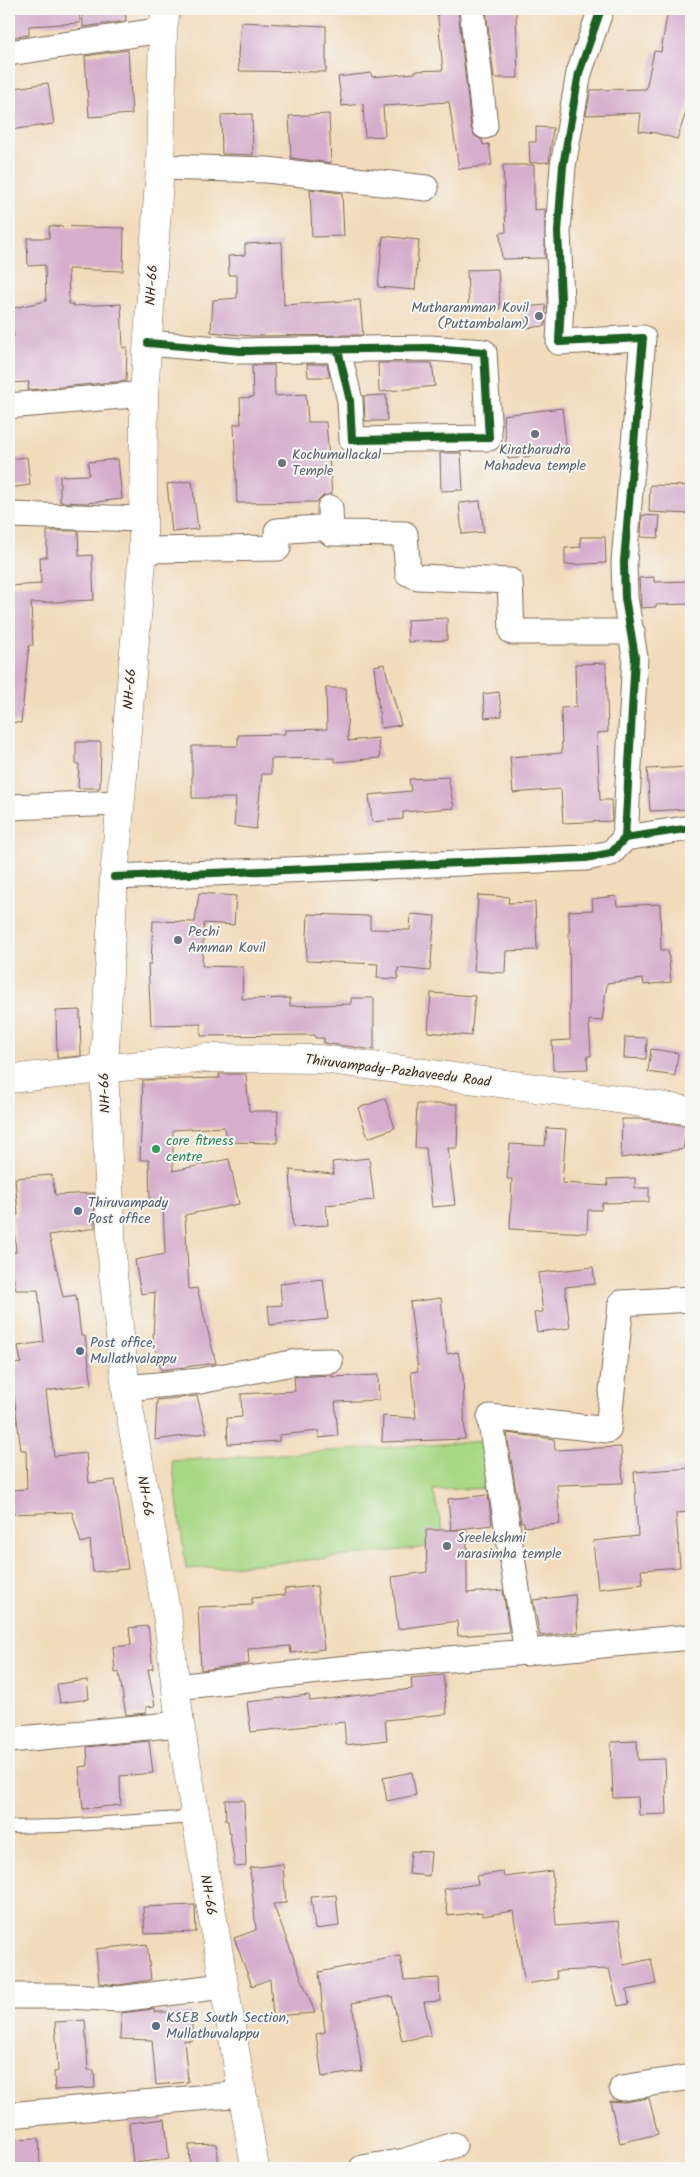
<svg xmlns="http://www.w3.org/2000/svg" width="700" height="2177" viewBox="0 0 700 2177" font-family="Kalam,sans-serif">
<rect width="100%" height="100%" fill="#f6f6f2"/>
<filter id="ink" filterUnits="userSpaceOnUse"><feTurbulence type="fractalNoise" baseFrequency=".02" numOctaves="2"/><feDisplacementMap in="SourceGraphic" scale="10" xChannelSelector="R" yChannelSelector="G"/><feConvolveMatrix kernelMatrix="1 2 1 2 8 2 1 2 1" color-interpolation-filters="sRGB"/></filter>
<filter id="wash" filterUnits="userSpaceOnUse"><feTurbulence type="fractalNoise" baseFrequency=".0096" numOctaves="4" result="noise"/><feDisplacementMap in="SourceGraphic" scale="20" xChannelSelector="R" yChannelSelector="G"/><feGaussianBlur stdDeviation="1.12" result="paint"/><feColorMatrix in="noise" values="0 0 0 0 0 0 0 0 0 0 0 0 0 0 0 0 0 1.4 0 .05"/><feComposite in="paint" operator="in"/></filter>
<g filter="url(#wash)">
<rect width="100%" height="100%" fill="#f2dbbb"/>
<path fill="#a8d885" stroke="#728152" d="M 487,1441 L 495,1488 L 433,1490 L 446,1545 L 300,1561 L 186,1569 L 172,1461 Z"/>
<g id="blocks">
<path fill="#d6aecd" d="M 9,9 L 79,9 L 80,23 L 29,26 L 29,35 L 9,38 Z
M 82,9 L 125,9 L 126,21 L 83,27 Z
M 437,9 L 458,9 L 471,128 L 474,135 L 482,140 L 483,145 L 489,144 L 492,165 L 459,169 L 449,102 L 383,106 L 385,136 L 365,137 L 363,104 L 342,106 L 338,77 L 371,73 L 372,77 L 415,73 L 415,71 L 443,70 Z
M 486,9 L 516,9 L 518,78 L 494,78 Z
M 668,9 L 691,10 L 691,97 L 677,139 L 656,133 L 639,131 L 641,113 L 586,115 L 591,90 L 646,89 L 654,51 L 661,52 Z
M 241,22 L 326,26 L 326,72 L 239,71 L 238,54 Z
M 128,50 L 132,114 L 89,117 L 85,56 Z
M 48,83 L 54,124 L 9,130 L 9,89 Z
M 252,114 L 253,155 L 222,154 L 221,115 Z
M 329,114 L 331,163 L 291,158 L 289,116 Z
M 536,127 L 553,128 L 549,162 L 530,163 L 529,142 L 536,142 Z
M 503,165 L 534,165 L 534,210 L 545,209 L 545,258 L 502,259 L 500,233 L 506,232 Z
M 310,189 L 342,193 L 344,236 L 312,237 Z
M 49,226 L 124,228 L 123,271 L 68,269 L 69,304 L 73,304 L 73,306 L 121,304 L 123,348 L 127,347 L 126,381 L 28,390 L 29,382 L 9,383 L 9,337 L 14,336 L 9,309 L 46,301 L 45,265 L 28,266 L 27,238 L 49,238 Z
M 383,236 L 419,240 L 415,290 L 378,287 Z
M 282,242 L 284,305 L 360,300 L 363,335 L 251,336 L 211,332 L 213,300 L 237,298 L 237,275 L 229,275 L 228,256 L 245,255 L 245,244 Z
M 498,269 L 500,309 L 469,311 L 467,270 Z
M 546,305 L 545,326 L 526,328 L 524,307 Z
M 378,363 L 432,363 L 435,386 L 379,392 Z
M 307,364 L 327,364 L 330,377 L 308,377 Z
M 252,365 L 274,365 L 275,396 L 306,394 L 308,422 L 326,422 L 332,494 L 323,496 L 317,502 L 237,503 L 234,424 L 241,424 L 240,398 L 253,397 Z
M 386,395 L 387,421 L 365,421 L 364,396 Z
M 562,408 L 567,452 L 508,459 L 503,415 Z
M 440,453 L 461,453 L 463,490 L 441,491 Z
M 27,457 L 30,485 L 9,488 L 9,459 Z
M 118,459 L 122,499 L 87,503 L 60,502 L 60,476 L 89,475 L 88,462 Z
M 192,481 L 198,529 L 172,532 L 167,484 Z
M 650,485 L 691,486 L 691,514 L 649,512 Z
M 480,501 L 484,532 L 462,534 L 459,503 Z
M 642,515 L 660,516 L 658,538 L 641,537 Z
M 47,531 L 78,531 L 79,556 L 92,555 L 94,600 L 31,603 L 33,645 L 29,645 L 21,723 L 9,722 L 9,586 L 41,584 L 40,557 L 47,557 Z
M 580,537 L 605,537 L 606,563 L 565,565 L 565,548 L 581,547 Z
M 654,577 L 654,582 L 690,581 L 691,604 L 656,605 L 656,607 L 641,608 L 639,578 Z
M 447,618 L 447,640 L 408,642 L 407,620 Z
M 606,663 L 608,732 L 597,733 L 600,800 L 611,800 L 612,821 L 563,823 L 561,789 L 513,793 L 510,757 L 562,753 L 561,708 L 576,707 L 575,664 Z
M 384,664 L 401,725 L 381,728 L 374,666 Z
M 326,688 L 346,688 L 348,741 L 378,738 L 380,758 L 335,762 L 334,758 L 271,759 L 271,774 L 262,774 L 256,829 L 234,826 L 236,798 L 192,798 L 192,746 L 238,746 L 238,735 L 285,734 L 285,730 L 327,729 Z
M 499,692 L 502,716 L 485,718 L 483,694 Z
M 76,742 L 101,742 L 100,788 L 78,788 L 79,764 L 76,764 Z
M 691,767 L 691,809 L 650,811 L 647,769 Z
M 448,777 L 454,808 L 403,812 L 403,819 L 372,822 L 369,795 L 411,791 L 409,779 Z
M 199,893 L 236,896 L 234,925 L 204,923 L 202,966 L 243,967 L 242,999 L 290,998 L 290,1006 L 351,1004 L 351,998 L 374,998 L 374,1050 L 324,1043 L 324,1038 L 315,1038 L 315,1035 L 201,1036 L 201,1024 L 151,1025 L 148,964 L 151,964 L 153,921 L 195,922 Z
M 478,895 L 509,897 L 508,903 L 535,902 L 537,950 L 506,951 L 505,973 L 474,971 Z
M 616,896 L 617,906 L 660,904 L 661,950 L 668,950 L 671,982 L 644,985 L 643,979 L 607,983 L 602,1021 L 589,1020 L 591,1056 L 587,1056 L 588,1069 L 553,1070 L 552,1041 L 570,1040 L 569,911 L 593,910 L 592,899 Z
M 308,914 L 370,916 L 370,929 L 410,930 L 411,914 L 435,916 L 430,971 L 398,968 L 398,979 L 377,978 L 378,964 L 306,961 Z
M 431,993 L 475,996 L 471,1036 L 428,1032 Z
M 80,1010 L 81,1056 L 57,1058 L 56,1011 Z
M 625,1037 L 647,1038 L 646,1059 L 624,1058 Z
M 651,1049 L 678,1053 L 675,1076 L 648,1072 Z
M 219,1074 L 246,1074 L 249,1111 L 278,1111 L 277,1143 L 226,1142 L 224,1127 L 173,1130 L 173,1171 L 229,1159 L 239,1204 L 185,1215 L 189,1289 L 197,1288 L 216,1363 L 161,1370 L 153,1340 L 155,1292 L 141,1294 L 135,1260 L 165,1254 L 163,1205 L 150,1206 L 149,1160 L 140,1160 L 143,1080 L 220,1078 Z
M 385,1099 L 395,1128 L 368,1138 L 358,1108 Z
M 417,1104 L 458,1104 L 457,1148 L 448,1148 L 455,1205 L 432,1207 L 426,1148 L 415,1148 Z
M 622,1119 L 642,1119 L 687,1126 L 683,1149 L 621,1158 Z
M 547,1128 L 566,1129 L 562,1183 L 608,1186 L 607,1179 L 635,1178 L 635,1188 L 649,1188 L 649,1202 L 602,1203 L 601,1210 L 588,1210 L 587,1233 L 510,1229 L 512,1179 L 507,1179 L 510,1144 L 545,1146 Z
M 369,1158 L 374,1200 L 326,1205 L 328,1225 L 293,1227 L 290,1170 L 334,1174 L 332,1162 Z
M 52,1175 L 55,1195 L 94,1193 L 95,1228 L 49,1235 L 63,1297 L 76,1295 L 81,1336 L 85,1336 L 92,1384 L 46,1391 L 54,1456 L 86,1453 L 89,1483 L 115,1480 L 128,1569 L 93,1572 L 90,1540 L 81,1543 L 72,1512 L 9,1514 L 9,1490 L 27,1489 L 26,1450 L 21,1450 L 14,1396 L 9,1397 L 9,1365 L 21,1363 L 18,1346 L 44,1342 L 38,1290 L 16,1290 L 9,1259 L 9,1253 L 16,1252 L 13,1215 L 18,1215 L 15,1178 Z
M 593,1267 L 595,1284 L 565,1287 L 570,1328 L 537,1332 L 534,1313 L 543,1312 L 538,1273 Z
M 323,1279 L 328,1319 L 270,1325 L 268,1306 L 282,1305 L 280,1284 Z
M 441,1298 L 447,1354 L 458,1352 L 463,1376 L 465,1439 L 382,1442 L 383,1416 L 416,1418 L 411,1372 L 418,1371 L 410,1302 Z
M 332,1375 L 332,1377 L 378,1375 L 379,1400 L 335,1402 L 338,1436 L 319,1438 L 319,1431 L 279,1435 L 279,1441 L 228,1444 L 227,1418 L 242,1417 L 241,1394 L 295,1391 L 294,1377 Z
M 197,1396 L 207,1433 L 155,1440 L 157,1400 Z
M 507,1433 L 554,1439 L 555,1450 L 621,1447 L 623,1483 L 557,1485 L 560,1524 L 524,1527 L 524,1522 L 521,1522 Z
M 691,1468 L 691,1512 L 676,1513 L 680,1567 L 641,1570 L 643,1584 L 598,1589 L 593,1541 L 638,1536 L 634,1472 Z
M 488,1495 L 492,1525 L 451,1530 L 448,1499 Z
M 426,1530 L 467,1530 L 467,1593 L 503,1590 L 509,1632 L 458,1636 L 457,1621 L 398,1629 L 392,1577 L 427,1572 Z
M 317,1586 L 324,1649 L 291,1653 L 290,1646 L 248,1649 L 249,1664 L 201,1670 L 198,1607 L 252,1605 L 252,1598 L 285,1595 L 284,1589 Z
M 575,1595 L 578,1632 L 540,1636 L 533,1600 Z
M 148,1626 L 153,1669 L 148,1669 L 155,1706 L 146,1707 L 146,1713 L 126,1715 L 119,1672 L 115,1673 L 113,1647 L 131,1645 L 129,1628 Z
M 443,1675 L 447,1714 L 385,1720 L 387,1740 L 346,1745 L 344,1722 L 251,1732 L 247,1702 L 309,1695 L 310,1701 L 412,1689 L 411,1678 Z
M 87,1680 L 89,1699 L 60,1703 L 57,1684 Z
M 149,1741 L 153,1773 L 120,1776 L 121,1805 L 83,1809 L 79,1767 L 88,1766 L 87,1747 Z
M 637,1741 L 638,1760 L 665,1759 L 667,1814 L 639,1815 L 638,1797 L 613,1798 L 611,1742 Z
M 412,1772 L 416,1795 L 387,1801 L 383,1778 Z
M 225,1800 L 244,1800 L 246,1866 L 235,1867 L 228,1821 L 226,1821 Z
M 411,1851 L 431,1852 L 429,1876 L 409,1874 Z
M 283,1864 L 286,1903 L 273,1904 L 315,2013 L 273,2016 L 270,1979 L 252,1986 L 234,1938 L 256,1930 L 250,1868 Z
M 552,1871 L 556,1926 L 619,1921 L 624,1965 L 651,1959 L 656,1984 L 627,1990 L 629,2004 L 618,2006 L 609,1969 L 556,1971 L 557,1979 L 525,1984 L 513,1911 L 482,1916 L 482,1912 L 448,1916 L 444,1889 L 478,1884 L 476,1876 L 503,1872 L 504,1877 Z
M 336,1895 L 339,1926 L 315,1929 L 311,1897 Z
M 195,1905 L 196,1932 L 145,1934 L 143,1907 Z
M 147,1944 L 151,1980 L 119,1985 L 99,1983 L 96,1949 Z
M 400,1956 L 404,1980 L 439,1978 L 440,2001 L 424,2002 L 431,2035 L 402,2041 L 392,1996 L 352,2003 L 362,2071 L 322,2077 L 316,2034 L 325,2032 L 319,1972 Z
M 154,2009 L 154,2012 L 192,2012 L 192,2041 L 184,2040 L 188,2082 L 156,2085 L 152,2040 L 120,2039 L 121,2013 Z
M 85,2020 L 88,2070 L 94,2070 L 95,2088 L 55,2090 L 54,2072 L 58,2071 L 55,2022 Z
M 649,2098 L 658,2134 L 620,2143 L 610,2101 L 624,2102 Z
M 165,2119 L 169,2159 L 133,2163 L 129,2123 Z
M 39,2138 L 40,2168 L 9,2168 L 9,2139 Z
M 217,2144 L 219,2168 L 190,2168 L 189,2145 Z"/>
</g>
</g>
<g filter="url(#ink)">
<use href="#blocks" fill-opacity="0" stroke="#7b6855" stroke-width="1"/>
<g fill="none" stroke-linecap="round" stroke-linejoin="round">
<defs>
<path id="service" d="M 9,1827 L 61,1826 L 195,1817"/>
<path id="minor" d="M 472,9 L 485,126
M 601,9 L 579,73 L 563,166 L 558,231 L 561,301 L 559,342 L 643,338 L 624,562 L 625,598 L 635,657 L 625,838
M 9,53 L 163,30
M 160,167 L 267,170 L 426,188
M 148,343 L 240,351 L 430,348 L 484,352 L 489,438 L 352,440 L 350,401 L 338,350
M 9,406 L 144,394
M 330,508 L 331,533 L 405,534 L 408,573 L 418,577 L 510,581 L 512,632 L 632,632
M 9,515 L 143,519
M 143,550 L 278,548 L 277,531 L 331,527
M 9,807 L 120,803
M 114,877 L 586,858 L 611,853 L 625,838 L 691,828
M 126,1388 L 200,1381 L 297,1362 L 330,1361
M 527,1653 L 490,1417 L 608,1430 L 621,1303 L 691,1299
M 176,1687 L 328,1670 L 691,1637
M 9,1740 L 180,1724
M 9,1996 L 70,1996 L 119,1999 L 223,1986
M 622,2088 L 691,2077
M 9,2115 L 242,2094
M 362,2168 L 405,2161 L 454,2145"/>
<path id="secondary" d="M 9,1079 L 206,1058 L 322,1059 L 610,1098 L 691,1111"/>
<path id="primary" d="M 166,9 L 163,30 L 160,167 L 144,394 L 143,550 L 114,877 L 104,1068 L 113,1275 L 127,1397 L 168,1621 L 180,1724 L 255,2168"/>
</defs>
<use href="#service" stroke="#7b6855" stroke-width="14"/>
<use href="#minor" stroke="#7b6855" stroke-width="27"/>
<use href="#secondary" stroke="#7b6855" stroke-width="29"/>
<use href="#primary" stroke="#7b6855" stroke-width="29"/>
<use href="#service" stroke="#fff" stroke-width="12"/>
<use href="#minor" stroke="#fff" stroke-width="25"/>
<use href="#secondary" stroke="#fff" stroke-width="28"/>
<use href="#primary" stroke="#fff" stroke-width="28"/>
<defs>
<path id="cycleway" d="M 601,9 L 579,73 L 563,166 L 558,231 L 561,301 L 559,342 L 643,338 L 624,562 L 625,598 L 635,657 L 625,838
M 148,343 L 240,351 L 430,348 L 484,352 L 489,438 L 352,440 L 350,401 L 338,350
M 114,877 L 586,858 L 611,853 L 625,838 L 691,828"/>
</defs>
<use href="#cycleway" stroke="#f6f6f2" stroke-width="11"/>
<use href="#cycleway" stroke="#1b5e20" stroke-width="8"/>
</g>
</g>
<g fill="#6b7280" stroke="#f6f6f2" stroke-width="2">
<circle cx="539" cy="316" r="5"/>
<circle cx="535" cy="434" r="5"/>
<circle cx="282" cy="463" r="5"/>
<circle cx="178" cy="940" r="5"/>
<circle cx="447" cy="1546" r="5"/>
</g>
<circle fill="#2e9e5b" stroke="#f6f6f2" stroke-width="2" cx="156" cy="1149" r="5"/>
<g fill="#5c6f8a" stroke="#f6f6f2" stroke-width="2">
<circle cx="78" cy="1211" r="5"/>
<circle cx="80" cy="1351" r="5"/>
<circle cx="156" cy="2026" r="5"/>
</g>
<g text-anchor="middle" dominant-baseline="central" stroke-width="4" stroke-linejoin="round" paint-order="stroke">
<g font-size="14" fill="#3b2a1e" stroke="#f6f6f2">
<text transform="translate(152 285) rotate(-86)">NH-66</text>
<text transform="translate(130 689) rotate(-85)">NH-66</text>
<text transform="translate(398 1071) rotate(7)">Thiruvampady-Pazhaveedu Road</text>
<text transform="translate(105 1093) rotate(-92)">NH-66</text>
<text transform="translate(145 1496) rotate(80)">NH-66</text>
<text transform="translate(208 1895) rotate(80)">NH-66</text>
</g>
<g font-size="14" fill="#5b616d" stroke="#f6f6f2" text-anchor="start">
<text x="529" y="308" text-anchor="end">Mutharamman Kovil<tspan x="529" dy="16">(Puttambalam)</tspan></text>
<text x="535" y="450" text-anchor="middle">Kiratharudra<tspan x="535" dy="16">Mahadeva temple</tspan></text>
<text x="292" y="455">Kochumullackal<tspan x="292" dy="16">Temple</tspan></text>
<text x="188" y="932">Pechi<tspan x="188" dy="16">Amman Kovil</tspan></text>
<text x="457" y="1538">Sreelekshmi<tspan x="457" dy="16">narasimha temple</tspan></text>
</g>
<g font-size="14" fill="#27864d" stroke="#f6f6f2" text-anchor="start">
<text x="166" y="1141">core fitness<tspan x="166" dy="16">centre</tspan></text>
</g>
<g font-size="14" fill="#4e5e75" stroke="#f6f6f2" text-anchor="start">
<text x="88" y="1203">Thiruvampady<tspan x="88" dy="16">Post office</tspan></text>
<text x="90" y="1343">Post office,<tspan x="90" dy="16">Mullathvalappu</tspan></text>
<text x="166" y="2018">KSEB South Section,<tspan x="166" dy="16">Mullathuvalappu</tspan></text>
</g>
</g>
<rect width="700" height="2177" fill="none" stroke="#f6f6f2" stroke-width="30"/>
</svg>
